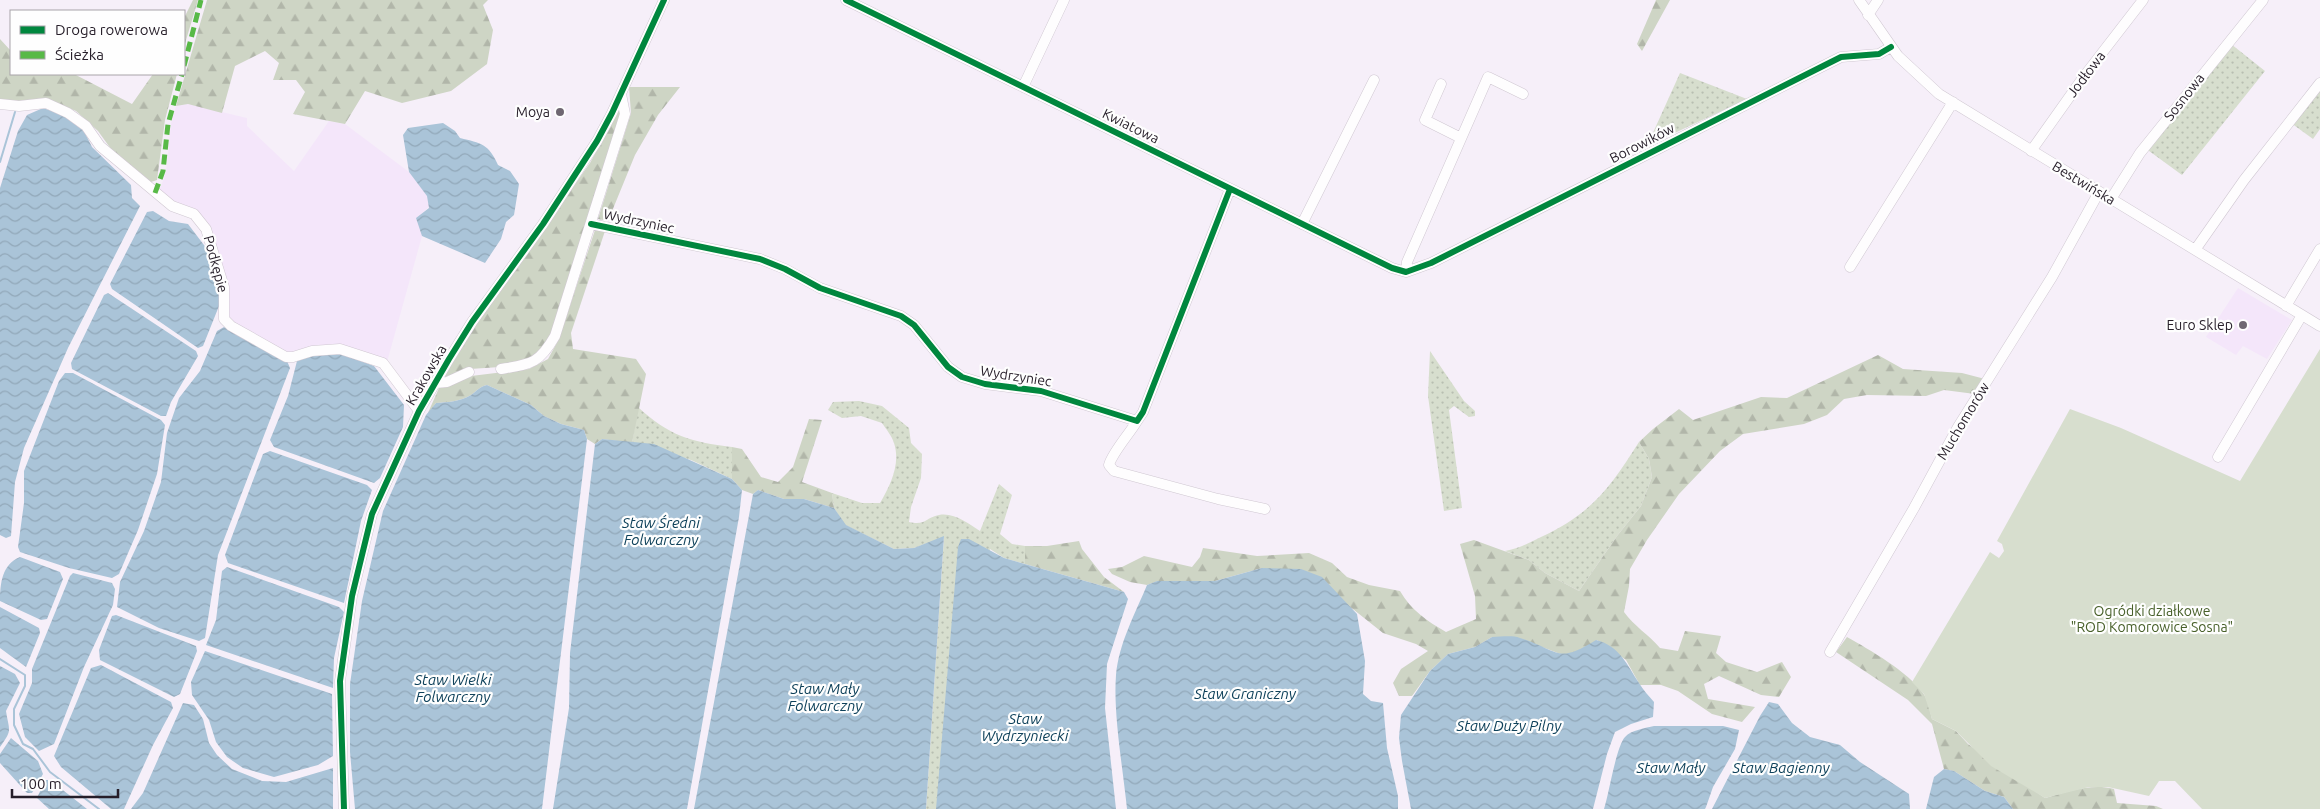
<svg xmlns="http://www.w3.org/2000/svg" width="2320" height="809" viewBox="0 0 2320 809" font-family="Ubuntu,sans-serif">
<defs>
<pattern id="grass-dots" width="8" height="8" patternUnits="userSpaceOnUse" patternTransform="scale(1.25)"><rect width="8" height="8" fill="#d7dece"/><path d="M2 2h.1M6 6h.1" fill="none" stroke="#b8beb1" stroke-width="1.8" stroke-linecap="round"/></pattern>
<pattern id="forest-firs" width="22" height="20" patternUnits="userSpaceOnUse" patternTransform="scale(1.25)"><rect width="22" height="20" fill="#ced5c5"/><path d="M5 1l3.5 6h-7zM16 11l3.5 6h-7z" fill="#b1b6a9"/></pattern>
<pattern id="water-waves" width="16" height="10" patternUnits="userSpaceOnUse" patternTransform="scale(1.25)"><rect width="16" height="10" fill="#aac4d8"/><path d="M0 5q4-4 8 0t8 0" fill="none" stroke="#92a8b9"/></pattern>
</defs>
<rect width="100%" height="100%" fill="#f6eff9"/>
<path fill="#f4e6fa" d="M 188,104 L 247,118 L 247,126 L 294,171 L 329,121 L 345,124 L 409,172 L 428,196 L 429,207 L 417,218 L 422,236 L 387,362 L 287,355 L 227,318 L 208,228 L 159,192 L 166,172 L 171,123 L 176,106 Z
M 2238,288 L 2292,320 L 2267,359 L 2243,346 L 2236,355 L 2206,337 Z"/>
<path fill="url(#grass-dots)" d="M 2231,44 L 2265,71 L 2182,175 L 2145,148 Z
M 1680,73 L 1747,99 L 1647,146 Z
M 2320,86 L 2320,129 L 2313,139 L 2291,123 Z
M 1430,351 L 1464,401 L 1475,411 L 1475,416 L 1469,417 L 1454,406 L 1449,410 L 1462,508 L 1444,511 L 1428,396 Z
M 859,401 L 882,406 L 909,428 L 911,443 L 922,454 L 921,478 L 911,507 L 909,522 C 925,526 925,518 939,515 C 954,512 969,524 980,531 L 999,484 L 1012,495 L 1000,534 L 1012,544 L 1025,546 L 1025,564 L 1004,558 L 990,549 L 937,809 L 926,809 L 944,537 L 914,548 L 894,549 L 845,525 L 834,508 L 832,493 L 862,503 L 880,503 C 890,486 901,464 894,443 C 892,436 886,429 882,423 L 861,416 L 842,418 L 828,410 L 833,402 Z
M 638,407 C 669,436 691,442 732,447 L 732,479 L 691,460 L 632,443 Z
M 1639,442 L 1649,459 L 1652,477 L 1641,506 L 1617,536 L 1579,591 L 1545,573 L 1529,560 L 1505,551 C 1518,549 1529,543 1541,537 C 1591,514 1610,488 1639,442 Z"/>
<path fill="url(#forest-firs)" d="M 193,0 L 198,0 L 184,47 L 184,18 Z
M 207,0 L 488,0 L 483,5 L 493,30 L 487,64 L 451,91 L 402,103 L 365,91 L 345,124 L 293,114 L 305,92 L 296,80 L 273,80 L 279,63 L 265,51 L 235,66 L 222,113 L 188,104 L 176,106 Z
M 1656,0 L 1670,0 L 1642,51 L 1637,44 Z
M 0,39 L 11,51 L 11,74 L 74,74 L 132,104 L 153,74 L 177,74 L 165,120 L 157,180 L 148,183 L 111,149 L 98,131 L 76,111 L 45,98 L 17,102 L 0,101 Z
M 629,87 L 680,87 L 658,115 L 635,155 L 608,221 L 598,219 L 631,113 Z
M 619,110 L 621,114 L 553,335 L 542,353 L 526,362 L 500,367 L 470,369 L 444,377 L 477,323 L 590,163 Z
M 595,230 L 605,231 L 571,333 L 573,349 L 636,359 L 646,374 L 632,443 L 602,439 L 595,444 L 587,439 L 584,430 L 561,424 L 544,416 L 531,405 L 487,385 C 479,387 477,391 471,395 C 460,402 447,402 436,403 L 427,415 L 439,388 L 449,386 L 471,376 L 529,369 L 548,359 L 559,339 Z
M 1878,355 L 1903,369 L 1962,373 L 1985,379 L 1975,394 L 1944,390 L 1926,396 L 1867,395 L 1844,399 L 1827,415 L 1804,424 L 1743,434 L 1720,451 L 1679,494 L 1647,540 L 1630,569 L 1629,586 L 1624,612 C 1634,626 1649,635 1660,648 L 1678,651 L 1685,631 L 1721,636 L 1716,653 L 1726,662 L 1757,672 L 1782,662 L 1791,677 L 1779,697 L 1761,695 L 1719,676 L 1704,684 L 1708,699 L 1755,707 L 1742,722 L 1712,714 L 1678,691 L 1661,685 L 1640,685 L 1626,660 L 1597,640 L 1578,652 L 1563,655 L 1542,647 L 1492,637 L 1475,647 L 1448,654 L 1430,671 L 1412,696 L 1399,696 L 1393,683 L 1401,669 L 1428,651 L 1416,644 L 1383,633 L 1344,602 L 1262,568 L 1215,581 L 1158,581 L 1147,585 L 1130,582 L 1112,574 L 1108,569 L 1122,567 L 1144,556 L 1192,567 L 1200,557 L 1203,548 L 1257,556 L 1309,553 L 1332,563 L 1347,577 L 1369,585 L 1400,591 C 1411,610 1427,621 1446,632 L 1476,619 L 1475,596 L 1460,544 L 1474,540 L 1529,560 L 1545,573 L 1579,591 L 1617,536 L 1641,506 L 1652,477 L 1649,459 L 1639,442 L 1653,429 L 1679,409 L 1693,420 L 1761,397 L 1787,398 Z
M 809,419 L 822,420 L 802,482 L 832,493 L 834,508 L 804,499 L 784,499 L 758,490 L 753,494 L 742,490 L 732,479 L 732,447 L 742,449 L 761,477 L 778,482 L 793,467 Z
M 1079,541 L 1082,549 L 1104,577 L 1124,592 L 1025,564 L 1025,546 L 1047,546 Z
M 1847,637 C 1870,650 1907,671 1923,693 C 1928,700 1930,711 1932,719 L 1956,731 L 1968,744 L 2045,798 C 2067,792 2091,783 2114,789 L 2117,803 L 2156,806 L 2163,809 L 2013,809 L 2004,797 L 1985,791 L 1954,771 L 1944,769 L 1932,724 L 1908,700 L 1836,652 Z"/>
<path fill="#d7dece" d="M 2320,349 L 2320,809 L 2202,809 L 2175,781 L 2159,781 L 2149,796 L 2108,787 L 2089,787 L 2045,798 L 1991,766 L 1956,731 L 1932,719 L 1924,694 L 1912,682 L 1990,552 L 1999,558 L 2004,551 L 2002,544 L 1997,541 L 2070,409 L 2121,428 L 2240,481 Z"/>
<path fill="url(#water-waves)" d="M 43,108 L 61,114 L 84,131 L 92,147 L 131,185 L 132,198 L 140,206 L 68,348 L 24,448 L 15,482 L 11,536 L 6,538 L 0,535 L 0,188 L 18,131 L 27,115 Z
M 443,123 L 455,131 L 460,138 C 481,143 489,144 498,165 L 510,171 L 519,184 L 514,215 L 506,222 L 501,239 L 485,263 L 422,236 L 416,218 L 429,208 L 427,196 L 409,172 L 403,135 L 408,128 Z
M 153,211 L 169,221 L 188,224 L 210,253 L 219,285 L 219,306 L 203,346 L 198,348 L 112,289 L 110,284 L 147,212 Z
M 108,293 L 196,351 L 198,356 L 171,402 L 166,416 L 161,416 L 72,369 L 71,363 L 104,295 Z
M 224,327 L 287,361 L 290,368 L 218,555 L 205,638 L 199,641 L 159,628 L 117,607 L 120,582 L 144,531 L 161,482 L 167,433 L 179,398 L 200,371 L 217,331 Z
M 339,352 L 374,366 L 404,405 L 403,427 L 380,478 L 374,483 L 274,447 L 270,440 L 288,396 L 297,361 L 319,353 Z
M 65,373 L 73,373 L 161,420 L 165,425 L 157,474 L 138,530 L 119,574 L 112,578 L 69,568 L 20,552 L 18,547 L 24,503 L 24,471 L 59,381 Z
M 487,385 L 531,405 L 544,416 L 561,424 L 584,430 L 587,439 L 542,809 L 355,809 L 350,752 L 350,684 L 362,601 L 383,511 L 426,415 L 436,403 C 447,402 460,402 471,395 C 477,391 479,387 487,385 Z
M 602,439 L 654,444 L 732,479 L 742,490 L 739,517 L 687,809 L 553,809 L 569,708 L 570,653 L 595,444 Z
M 270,451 L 367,485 L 372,490 L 361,521 L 344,603 L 228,563 L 225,555 L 263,454 Z
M 758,490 L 784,499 L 804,499 L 834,508 L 846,525 L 894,549 L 914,548 L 944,536 L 926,809 L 694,809 L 753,494 Z
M 961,539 L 969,539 L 1004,558 L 1124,592 L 1128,599 L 1107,664 L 1105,708 L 1116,809 L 936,809 L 958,547 Z
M 20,557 L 60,572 L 63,579 L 47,619 L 41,620 L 0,601 C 0,584 2,564 20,557 Z
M 227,567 L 339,607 L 344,612 L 334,658 L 333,688 L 206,645 L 216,620 L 222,571 Z
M 1262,568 L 1301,569 L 1322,577 L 1357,614 L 1365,661 L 1363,694 L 1371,701 L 1383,703 L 1387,748 L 1398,796 L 1398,809 L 1127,809 C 1123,769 1113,714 1116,675 C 1119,643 1135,614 1147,585 L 1157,581 L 1215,581 Z
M 73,573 L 112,583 L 115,589 L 113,605 L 84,667 L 54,744 L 39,751 L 25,737 L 19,714 L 32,683 L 32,669 L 70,576 Z
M 0,607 L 39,628 L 40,633 L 26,667 L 0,648 Z
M 116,615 L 196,646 L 197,651 L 180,694 L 174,697 L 100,660 L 99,650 L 112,616 Z
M 1492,637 C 1501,637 1512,635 1520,638 C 1559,650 1556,665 1596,640 C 1620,646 1627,665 1639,683 C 1643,690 1649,696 1654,702 L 1653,717 L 1631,724 L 1615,732 L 1607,754 L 1593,809 L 1411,809 L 1402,761 L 1399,738 L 1401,715 L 1430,671 L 1448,654 L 1475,647 Z
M 205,651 L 332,694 L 333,756 L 318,765 L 274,777 L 243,768 L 227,757 L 216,742 L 209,720 L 192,695 L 191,682 Z
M 101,665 L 171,702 L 173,708 L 153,745 L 124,809 L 111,809 L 61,767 L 54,756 L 91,668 Z
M 0,666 L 15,674 L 20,683 L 6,711 C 9,731 13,729 0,747 Z
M 1769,702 L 1778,704 L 1792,723 L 1810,737 L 1840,745 L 1860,762 L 1909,794 L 1910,809 L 1712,809 L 1760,716 Z
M 183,703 L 194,705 L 203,719 L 209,743 L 217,755 L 232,769 L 262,781 L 286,782 L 333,768 L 333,809 L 131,809 L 143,793 Z
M 1654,726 L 1723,726 L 1739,730 L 1735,749 L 1713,787 L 1706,807 L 1705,809 L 1604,809 C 1609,794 1616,747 1625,737 C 1631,730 1646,728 1654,726 Z
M 11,738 L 38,761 L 43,774 L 32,793 L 27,793 L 0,763 L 0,754 Z
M 1944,769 L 1954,771 L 1985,791 L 2004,797 L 2013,809 L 1926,809 L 1934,777 Z
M 45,780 L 50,780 L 87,809 L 49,809 L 37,798 Z"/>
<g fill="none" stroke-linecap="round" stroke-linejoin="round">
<path stroke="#aac4d8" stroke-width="2" d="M 0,162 L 15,112
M 0,659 L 25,675 L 25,686 L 14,709 L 14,725 L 23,744 L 33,749 L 50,772 L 99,809"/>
<defs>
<path id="minor" d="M 846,0 L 1392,268 L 1406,272 L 1431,263 L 1841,57 L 1879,54 L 1891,47
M 1859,0 L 1898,56 L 1939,94 L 2320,326
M 1868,15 L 1878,0
M 1441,84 L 1425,120 L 1461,138
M 1023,87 L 1064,0
M 0,104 L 19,106 L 46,103 L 68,113 L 86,126 L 100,146 L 172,206 L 194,214 L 206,229 L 224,287 L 224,319 L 231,326 L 286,357 L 293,357 L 312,351 L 340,349 L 383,363 L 419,411
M 2031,151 L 2085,75 L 2143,0
M 2111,199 L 2140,153 L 2263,0
M 591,224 L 760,259 L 785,269 L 820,288 L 901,316 L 914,325 L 948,367 L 962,377 L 985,384 L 1041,391 L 1137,421 L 1143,412 L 1230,189
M 1302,224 L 1374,80
M 2195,250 L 2244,180 L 2320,83
M 1850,267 L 1953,102
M 1406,272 L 1407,262 L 1488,77 L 1523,94
M 2286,306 L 2320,249
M 501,369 C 531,364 539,364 555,336 L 625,114 L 621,94
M 436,383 L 447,382 L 469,372
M 1137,421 C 1130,433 1112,453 1109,465 L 1114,471 L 1218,499 L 1265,509
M 2218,457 L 2302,315
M 1830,652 L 1914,508 L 1958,427 L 2052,277 L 2099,192
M 344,809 L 340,681 L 352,596 L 372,514 L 419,411 L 449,359 L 472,322 L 543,224 L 597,141 L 612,113 L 664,0"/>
</defs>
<use href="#minor" stroke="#d0c8d2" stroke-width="11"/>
<use href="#minor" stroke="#fefdfe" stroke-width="10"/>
<path stroke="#58b947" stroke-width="5" stroke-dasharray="10 5" stroke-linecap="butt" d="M 184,66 L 201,0
M 155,193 L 163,171 L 168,124 L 182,74"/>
<defs>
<path id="cycleway" d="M 846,0 L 1392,268 L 1406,272 L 1431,263 L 1841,57 L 1879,54 L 1891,47
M 591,224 L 760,259 L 785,269 L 820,288 L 901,316 L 914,325 L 948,367 L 962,377 L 985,384 L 1041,391 L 1137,421 L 1143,412 L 1230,189
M 344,809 L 340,681 L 352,596 L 372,514 L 419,411 L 449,359 L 472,322 L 543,224 L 597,141 L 612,113 L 664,0"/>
</defs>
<use href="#cycleway" stroke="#fefefe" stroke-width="9"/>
<use href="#cycleway" stroke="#00873e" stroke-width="6"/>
</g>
<g fill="#6f6772" stroke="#fefefe" stroke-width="2">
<circle cx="560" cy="112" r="5"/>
<circle cx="2243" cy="325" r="5"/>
</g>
<g text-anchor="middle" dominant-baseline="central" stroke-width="4.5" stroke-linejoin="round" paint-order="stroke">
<g font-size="14" fill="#261e29" stroke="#fefefe">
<text transform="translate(2086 74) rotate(-53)">Jodłowa</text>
<text transform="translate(2184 97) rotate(-52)">Sosnowa</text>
<text transform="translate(1131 126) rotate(26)">Kwiatowa</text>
<text transform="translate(1642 143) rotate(-27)">Borowików</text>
<text transform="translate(2084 183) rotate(31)">Bestwińska</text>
<text transform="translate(639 221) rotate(12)">Wydrzyniec</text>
<text transform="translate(216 264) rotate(75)">Podkępie</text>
<text transform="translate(426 375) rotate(-60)">Krakowska</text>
<text transform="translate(1016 376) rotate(9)">Wydrzyniec</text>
<text transform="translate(1963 421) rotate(-59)">Muchomorów</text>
</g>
<g font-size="14" fill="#261e29" stroke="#fefefe" text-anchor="end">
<text x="550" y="112">Moya</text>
<text x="2233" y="325">Euro Sklep</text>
</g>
<g font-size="14" fill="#48602a" stroke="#fefefe">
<text x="2152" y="611">Ogródki działkowe<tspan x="2152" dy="16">"ROD Komorowice Sosna"</tspan></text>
</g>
<g font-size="15" font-style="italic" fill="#0e415a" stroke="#fefefe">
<text x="661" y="522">Staw Średni<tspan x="661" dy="17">Folwarczny</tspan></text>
<text x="453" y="679">Staw Wielki<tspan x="453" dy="17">Folwarczny</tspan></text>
<text x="825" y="688">Staw Mały<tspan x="825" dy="17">Folwarczny</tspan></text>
<text x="1245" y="693">Staw Graniczny</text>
<text x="1025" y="718">Staw<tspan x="1025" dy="17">Wydrzyniecki</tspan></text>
<text x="1509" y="725">Staw Duży Pilny</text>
<text x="1671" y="767">Staw Mały</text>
<text x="1781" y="767">Staw Bagienny</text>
</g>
</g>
<rect x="10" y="10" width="175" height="65" fill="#fefefe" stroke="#a8a4a9"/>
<rect x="20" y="26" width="25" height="8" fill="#00873e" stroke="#a8a4a9"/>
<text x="55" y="35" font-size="15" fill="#261e29">Droga rowerowa</text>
<rect x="20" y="51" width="25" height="8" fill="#58b947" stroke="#a8a4a9"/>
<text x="55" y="60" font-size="15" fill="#261e29">Ścieżka</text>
<path d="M12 789v8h106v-8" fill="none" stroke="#261e29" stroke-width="2.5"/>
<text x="20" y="789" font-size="15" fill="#261e29" stroke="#fefefe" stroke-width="4" paint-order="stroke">100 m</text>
</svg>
